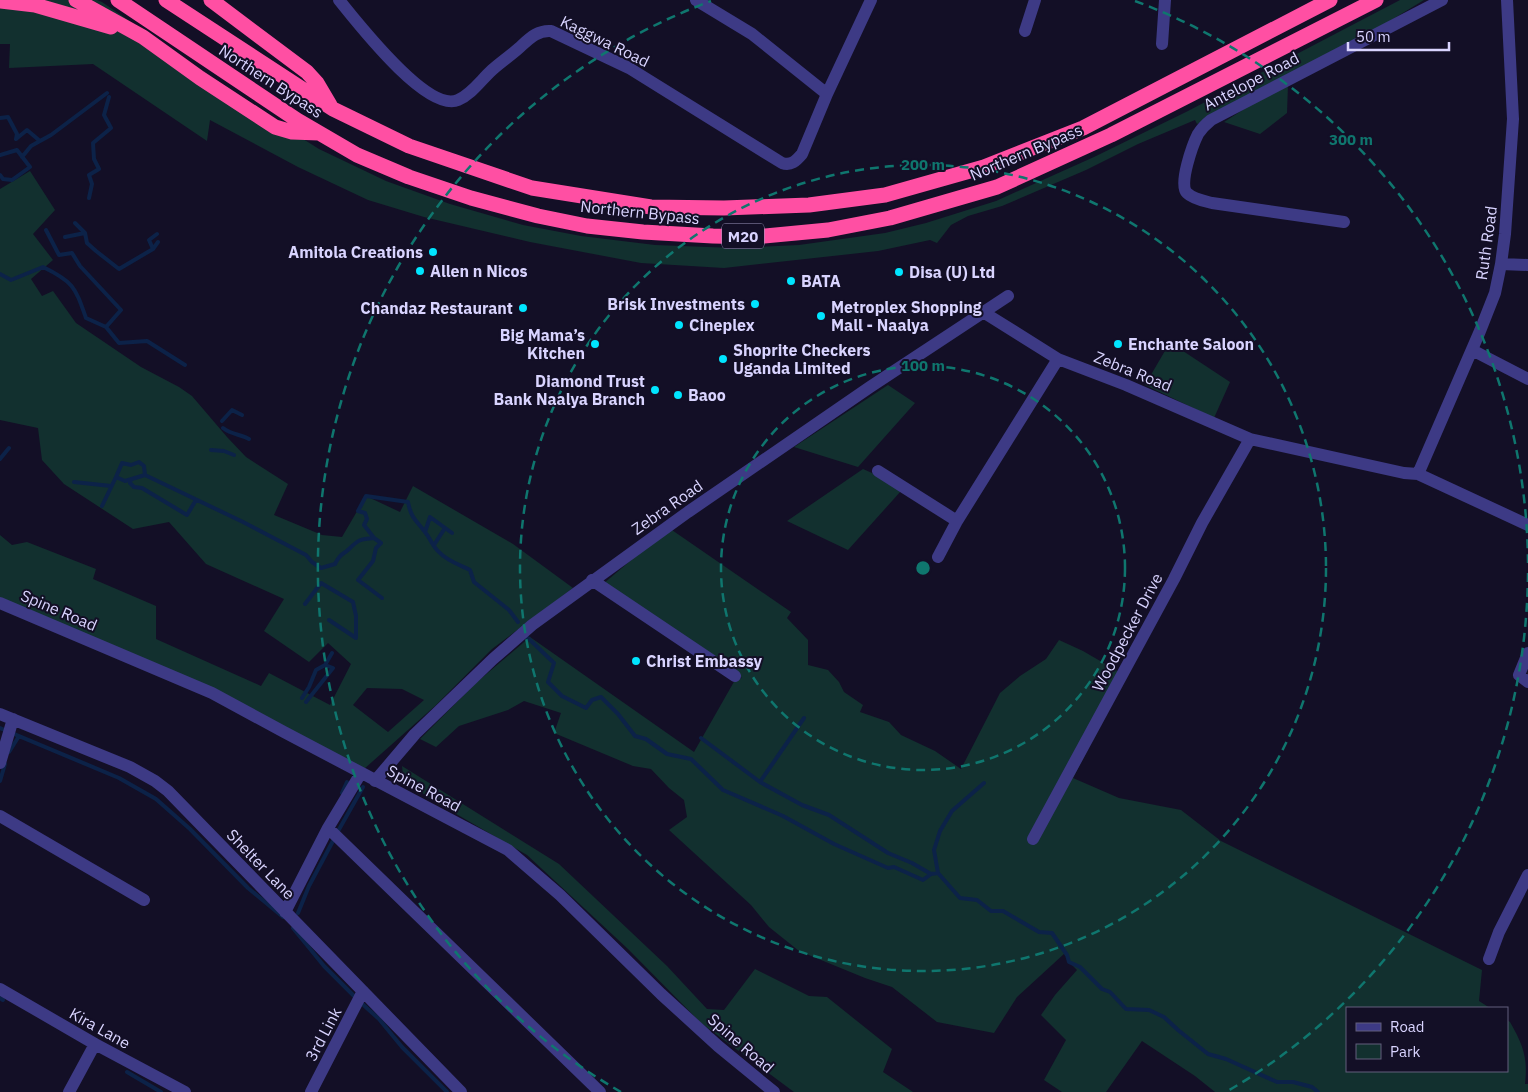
<svg xmlns="http://www.w3.org/2000/svg" width="1528" height="1092" viewBox="0 0 1528 1092" font-family="'IBM Plex Sans',sans-serif">
<rect width="100%" height="100%" fill="#130f26"/>
<path fill="#12302f" fill-rule="evenodd" d="M 0,0 L 97,0 L 102,2 L 273,120 L 319,149 L 386,181 L 450,204 L 523,225 L 581,236 L 655,245 L 734,248 L 799,245 L 885,233 L 926,223 L 996,201 L 1094,157 L 1188,111 L 1400,0 L 1424,0 L 1352,44 L 1197,124 L 1195,120 L 1138,144 L 1086,170 L 1002,206 L 968,216 L 951,225 L 937,243 L 930,240 L 878,251 L 724,268 L 641,263 L 530,242 L 424,217 L 368,200 L 298,167 L 210,120 L 207,141 L 93,64 L 9,68 L 10,44 L 0,44 Z
M 1288,85 L 1287,113 L 1260,134 L 1224,122 L 1252,104 Z
M 30,171 L 55,210 L 33,234 L 53,260 L 31,279 L 42,296 L 53,291 L 76,323 L 141,367 L 179,387 L 192,396 L 227,437 L 246,457 L 288,484 L 274,515 L 322,535 L 342,537 L 366,496 L 400,512 L 413,486 L 513,544 L 573,588 L 492,649 L 435,706 L 364,769 L 0,600 L 0,535 L 12,545 L 27,542 L 96,569 L 93,579 L 156,606 L 156,639 L 261,686 L 269,673 L 330,705 L 351,664 L 328,643 L 309,662 L 264,631 L 284,599 L 206,564 L 169,522 L 133,529 L 64,484 L 42,460 L 38,428 L 0,420 L 0,189 ZM 367,688 L 402,689 L 424,700 L 388,732 L 353,705 Z
M 1169,344 L 1180,349 L 1230,382 L 1214,418 L 1145,385 Z
M 888,385 L 915,403 L 858,467 L 794,447 Z
M 863,469 L 872,473 L 901,491 L 848,550 L 787,521 Z
M 669,528 L 791,612 L 787,618 L 808,640 L 808,665 L 828,670 L 839,682 L 844,692 L 863,705 L 860,712 L 889,722 L 901,735 L 935,751 L 961,769 L 1000,693 L 1020,676 L 1046,659 L 1059,640 L 1083,651 L 1126,676 L 1073,778 L 1119,798 L 1181,810 L 1221,841 L 1482,970 L 1479,1001 L 1490,1008 L 1347,1008 L 1347,1071 L 1507,1071 L 1507,1020 L 1510,1022 C 1523,1045 1528,1057 1525,1084 L 1528,1084 L 1528,1092 L 1215,1092 L 1195,1076 L 1142,1041 L 1106,1092 L 1062,1092 L 1044,1080 L 1066,1040 L 1041,1015 L 1055,995 L 1077,970 L 1069,962 L 1065,953 L 1017,997 L 994,1033 L 937,1022 L 892,987 L 865,978 L 799,951 L 769,927 L 751,905 L 669,830 L 687,817 L 684,800 L 669,788 L 651,769 L 633,766 L 554,733 L 561,713 L 524,701 L 508,710 L 459,726 L 436,747 L 420,739 L 477,682 L 530,637 L 694,752 L 735,680 L 742,678 L 603,584 Z
M 402,766 L 559,864 L 667,966 L 707,1009 L 724,1010 L 755,969 L 809,996 L 827,997 L 892,1049 L 883,1072 L 913,1092 L 794,1092 L 701,1023 L 628,949 L 527,855 L 427,797 L 403,776 Z"/>
<g fill="none" stroke-linecap="round" stroke-linejoin="round">
<path stroke="#0c2248" stroke-width="4" d="M 0,118 L 8,117 L 17,134 L 16,139
M 16,139 L 27,130 L 40,141 L 51,135 L 107,93
M 0,155 L 17,150 L 30,167 L 12,180 L 3,179 L 0,175
M 22,157 L 31,146 L 40,141
M 89,198 L 92,184 L 89,175 L 99,169 L 94,159 L 93,143 L 111,128 L 104,115 L 109,97
M 75,223 L 85,233 L 87,243 L 96,251 L 119,269 L 153,249 L 158,242
M 46,230 L 59,255 L 72,253 L 80,266 L 121,310 L 106,327
M 65,237 L 85,233
M 153,249 L 149,240 L 157,234
M 0,274 L 11,280 L 43,267 C 74,282 75,287 86,318 L 106,327 L 119,343 L 147,341 L 185,365
M 222,421 L 232,410 L 242,415
M 223,428 C 232,435 240,434 249,439
M 211,450 L 224,451 L 234,455
M 0,459 L 9,448
M 145,475 L 125,481 L 116,477 L 122,463 L 131,465 L 139,462 L 144,466 L 145,475 L 243,522 L 306,555 L 312,562 L 321,568 L 335,564 C 341,552 342,556 349,549 C 358,540 360,539 374,538 L 364,525 L 367,519 L 365,513 L 358,511 L 366,496 L 408,502 C 411,518 416,520 425,532 C 430,538 433,547 439,552 C 447,561 460,565 470,570 L 474,582 L 509,610 L 518,622
M 131,479 L 130,483 L 134,487 L 142,488 L 187,515 L 196,500
M 74,482 L 111,486
M 102,506 L 116,477
M 425,532 L 430,517 L 452,533
M 374,538 L 381,543 L 376,548 L 373,561 L 358,580 L 382,598
M 434,545 L 445,528
M 305,604 L 321,583 L 353,602 L 356,616 L 356,638 L 329,620
M 528,638 L 554,663 L 548,682 L 562,696 L 586,708 L 592,700 L 601,697 L 618,714 L 635,736 L 646,739 L 667,754 L 691,759 L 723,790 L 783,816 L 834,844 L 888,868 L 894,867 L 923,880 L 931,874 L 938,873 L 960,898 L 977,900 L 991,911 L 1003,911 L 1039,932 L 1052,933 L 1067,955 L 1069,962 L 1080,967 L 1102,989 L 1110,992 L 1126,1009 L 1149,1010 L 1164,1017 L 1178,1030 L 1208,1054 L 1226,1059 L 1277,1082 L 1293,1082 L 1312,1087 L 1318,1092
M 302,698 L 309,687 L 316,670 L 325,665 L 332,653
M 306,702 L 333,668 L 325,665
M 0,728 L 119,778 L 156,799 L 190,829 L 248,888 L 283,917
M 701,738 L 760,782 L 802,805 L 829,815 L 888,853 L 912,863 L 931,874
M 9,752 L 19,736
M 0,781 L 5,764
M 760,782 L 804,718
M 342,793 L 347,782
M 337,833 L 363,787
M 938,873 L 934,850 L 940,831 L 952,811 L 984,783
M 298,913 L 309,886 L 334,839
M 293,928 L 324,966 L 359,1001 L 379,1019 L 402,1047 L 447,1092
M 0,998 L 3,1000
M 127,1072 L 161,1092"/>
<path stroke="#3d3a85" stroke-width="12" d="M 339,0 C 357,22 427,113 458,100 C 472,94 481,80 492,70 C 501,62 510,56 519,48 C 529,39 537,30 551,31 L 629,68 L 782,163 C 791,166 796,161 802,154 L 827,94 L 871,0
M 696,0 L 752,34 L 827,94
M 1025,31 L 1035,0
M 1162,44 L 1165,0
M 1344,222 L 1212,203 C 1204,201 1193,199 1187,193 C 1178,185 1193,144 1198,134 C 1202,128 1206,124 1211,120 L 1442,0
M 1501,264 L 1528,265
M 983,312 L 1058,359
M 1472,350 L 1528,379
M 878,471 L 957,521
M 1418,474 L 1480,331 L 1495,293 L 1501,264 L 1505,234 L 1513,119 L 1507,0
M 938,557 L 957,521 L 1058,359 L 1126,385 L 1250,439 L 1404,473 L 1418,474 L 1528,525
M 592,580 L 735,676
M 0,603 L 212,693 L 284,732 L 508,850 L 560,895 L 661,994 L 718,1046 L 774,1092
M 1528,653 L 1519,675 L 1528,682
M 0,714 L 130,767 L 155,781 L 168,791 L 461,1092
M 0,763 L 13,719
M 375,781 L 415,734 L 493,659 L 532,625 L 688,512 L 870,387 L 1008,296
M 0,816 L 144,900
M 328,828 L 600,1092
M 1033,839 L 1174,579 L 1202,523 L 1250,439
M 285,912 L 328,828 L 361,773
M 1489,959 L 1499,932 L 1528,875
M 0,989 L 95,1044 L 185,1092
M 69,1092 L 95,1044
M 311,1092 L 363,991"/>
<path stroke="#ff4fa3" stroke-width="15" d="M 76,0 L 143,37 L 200,78 L 275,127 L 292,132 L 319,133
M 118,0 L 297,120 L 357,155 L 409,177 L 471,198 L 538,216 L 587,226 L 643,232 L 713,236 L 755,237 L 828,230 L 890,218 L 997,187 L 1111,135 L 1376,0
M 166,0 L 333,109 L 409,146 L 532,188 L 651,207 L 724,208 L 809,205 L 885,195 L 984,167 L 1083,128 L 1330,0
M 211,0 L 307,72 L 317,83 L 330,105
M 0,1 L 35,5 L 111,27"/>
</g>
<g fill="none" stroke="#0f766e" stroke-width="2.5" stroke-dasharray="9 6">
<circle cx="923" cy="568" r="202"/>
<circle cx="923" cy="568" r="403"/>
<path d="M1528 573A605 605 0 0 1 1226 1092M621 1092A605 605 0 0 1 711 1M1135 1A605 605 0 0 1 1528 563"/>
</g>
<g fill="#00e5ff" stroke="#130f26" stroke-width="2">
<circle cx="433" cy="252" r="5"/>
<circle cx="420" cy="271" r="5"/>
<circle cx="899" cy="272" r="5"/>
<circle cx="791" cy="281" r="5"/>
<circle cx="755" cy="304" r="5"/>
<circle cx="523" cy="308" r="5"/>
<circle cx="821" cy="316" r="5"/>
<circle cx="679" cy="325" r="5"/>
<circle cx="595" cy="344" r="5"/>
<circle cx="1118" cy="344" r="5"/>
<circle cx="723" cy="359" r="5"/>
<circle cx="655" cy="390" r="5"/>
<circle cx="678" cy="395" r="5"/>
<circle cx="636" cy="661" r="5"/>
</g>
<g text-anchor="middle" dominant-baseline="central" stroke-width="4" stroke-linejoin="round" paint-order="stroke">
<rect fill="#130f26" stroke="#9e99be" stroke-width="1" x="722" y="223.5" width="42" height="25" rx="4"/>
<g font-size="15" font-weight="bold" fill="#d9d4ff">
<text x="743" y="236">M20</text>
</g>
<g font-size="16" fill="#d9d4ff" stroke="#130f26">
<text transform="translate(605 41) rotate(26)">Kaggwa Road</text>
<text transform="translate(271 81) rotate(33)">Northern Bypass</text>
<text transform="translate(1251 81) rotate(-28)">Antelope Road</text>
<text transform="translate(1026 152) rotate(-23)">Northern Bypass</text>
<text transform="translate(640 212) rotate(6)">Northern Bypass</text>
<text transform="translate(1486 243) rotate(-82)">Ruth Road</text>
<text transform="translate(1133 371) rotate(22)">Zebra Road</text>
<text transform="translate(667 507) rotate(-35)">Zebra Road</text>
<text transform="translate(59 610) rotate(23)">Spine Road</text>
<text transform="translate(1127 632) rotate(-62)">Woodpecker Drive</text>
<text transform="translate(424 788) rotate(28)">Spine Road</text>
<text transform="translate(261 864) rotate(46)">Shelter Lane</text>
<text transform="translate(100 1028) rotate(29)">Kira Lane</text>
<text transform="translate(323 1034) rotate(-62)">3rd Link</text>
<text transform="translate(741 1043) rotate(41)">Spine Road</text>
</g>
<g font-size="16" font-weight="bold" fill="#d9d4ff" stroke="#130f26" text-anchor="start">
<text x="423" y="252" text-anchor="end">Amitola Creations</text>
<text x="430" y="271">Allen n Nicos</text>
<text x="909" y="272">Disa (U) Ltd</text>
<text x="801" y="281">BATA</text>
<text x="745" y="304" text-anchor="end">Brisk Investments</text>
<text x="831" y="307">Metroplex Shopping<tspan x="831" dy="18">Mall - Naalya</tspan></text>
<text x="513" y="308" text-anchor="end">Chandaz Restaurant</text>
<text x="689" y="325">Cineplex</text>
<text x="585" y="335" text-anchor="end">Big Mama’s<tspan x="585" dy="18">Kitchen</tspan></text>
<text x="1128" y="344">Enchante Saloon</text>
<text x="733" y="350">Shoprite Checkers<tspan x="733" dy="18">Uganda Limited</tspan></text>
<text x="645" y="381" text-anchor="end">Diamond Trust<tspan x="645" dy="18">Bank Naalya Branch</tspan></text>
<text x="688" y="395">Baoo</text>
<text x="646" y="661">Christ Embassy</text>
</g>
</g>
<circle cx="923" cy="568" r="8" fill="#0f766e" stroke="#130f26" stroke-width="2.5"/>
<g font-size="15" text-anchor="middle" font-weight="bold" fill="#0f766e" stroke="#130f26" stroke-width="4" stroke-linejoin="round" paint-order="stroke">
<text x="1351" y="145">300 m</text>
<text x="923" y="170">200 m</text>
<text x="923" y="371">100 m</text>
</g>
<rect x="1346" y="1007" width="162" height="65" fill="#130f26" stroke="#625e7d"/>
<rect x="1356" y="1023" width="25" height="8" fill="#3d3a85" stroke="#625e7d"/>
<text x="1390" y="1032" font-size="15" fill="#d9d4ff">Road</text>
<rect x="1356" y="1044" width="25" height="15" fill="#12302f" stroke="#625e7d"/>
<text x="1390" y="1057" font-size="15" fill="#d9d4ff">Park</text>
<path d="M1348 42v8h101v-8" fill="none" stroke="#d9d4ff" stroke-width="2.5"/>
<text x="1356" y="42" font-size="15" fill="#d9d4ff" stroke="#130f26" stroke-width="4" paint-order="stroke">50 m</text>
</svg>
